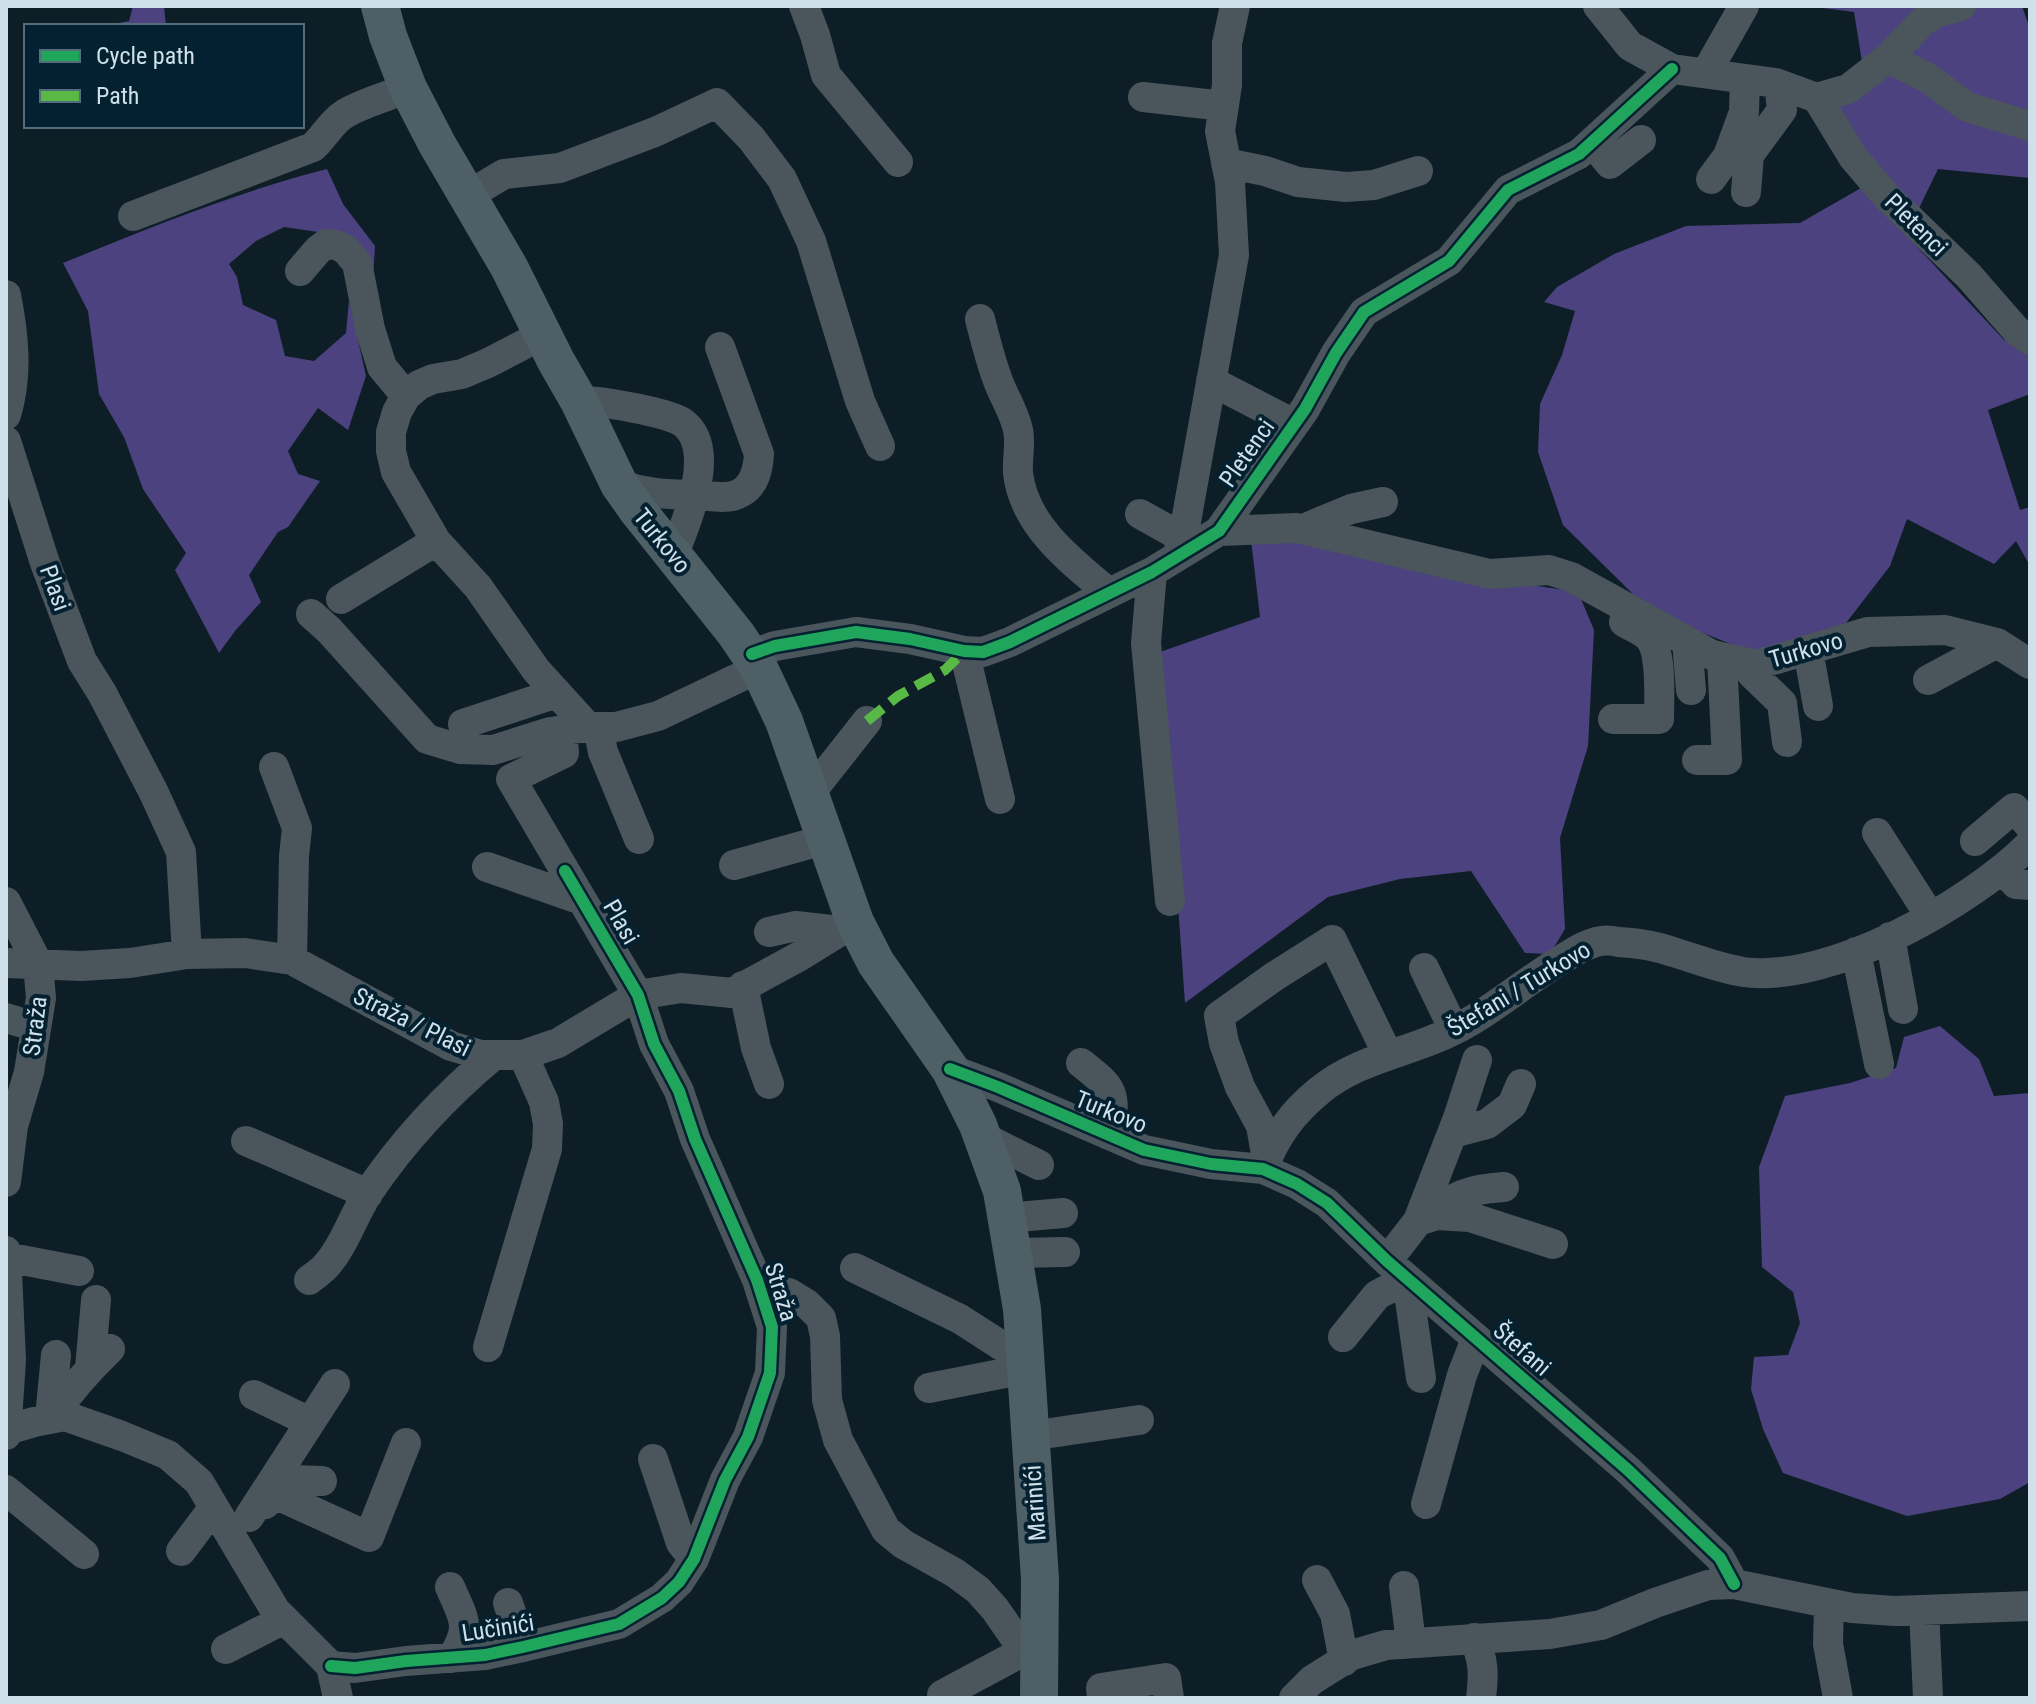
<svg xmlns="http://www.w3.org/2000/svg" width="2036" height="1704" viewBox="0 0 2036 1704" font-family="'Roboto Condensed',sans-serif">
<rect width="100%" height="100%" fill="#0e1e26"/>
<path fill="#4b427f" d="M 133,6 L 164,6 L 166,26 L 120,26 L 119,23 L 129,21 Z
M 1807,6 L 2022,6 L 2030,29 L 2030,178 L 1938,169 L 1906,235 L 2004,340 L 2030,353 L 2030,394 L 1988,410 L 2020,510 L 2030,507 L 2030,566 L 2016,541 L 1994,564 L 1907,519 L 1890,566 L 1846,623 L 1751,652 L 1683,625 L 1634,595 L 1563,525 L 1538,452 L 1540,404 L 1562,355 L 1575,311 L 1544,302 L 1557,287 L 1614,254 L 1686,226 L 1800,223 L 1861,188 L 1833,105 L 1867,93 L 1854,12 Z
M 327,169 L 343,204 L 375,246 L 373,279 L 345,236 L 284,227 L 256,241 L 229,264 L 237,277 L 243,305 L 276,320 L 285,356 L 314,361 L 346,333 L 349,300 L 366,376 L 348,430 L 318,408 L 288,451 L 298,474 L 320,481 L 288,527 L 278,532 L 249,575 L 261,602 L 235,631 L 219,653 L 175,570 L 186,553 L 143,489 L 124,437 L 99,394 L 88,311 L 63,263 C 149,228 237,192 327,169 Z
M 1250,531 L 1489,579 L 1578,592 L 1594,630 L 1588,746 L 1560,838 L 1565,929 L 1550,954 L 1525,953 L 1471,871 L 1400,879 L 1328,897 L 1185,1003 L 1160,652 L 1260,617 Z
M 1940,1026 L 1979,1059 L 1994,1096 L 2030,1093 L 2030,1482 L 2000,1499 L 1907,1516 L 1783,1473 L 1763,1429 L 1751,1389 L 1754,1357 L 1788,1355 L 1800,1323 L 1793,1292 L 1762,1267 L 1759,1167 L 1785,1096 L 1850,1083 L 1896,1068 L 1904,1037 Z"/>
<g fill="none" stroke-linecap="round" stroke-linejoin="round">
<path stroke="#4a555c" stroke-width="30" d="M 804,6 L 815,35 L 826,75 L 898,162
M 1598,6 L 1630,46 L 1672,69 L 1776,83 L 1817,98 L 1853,157 L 1887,197 L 1969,276 L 2016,330 L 2030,340
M 1888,58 L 1928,78 L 1967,107 L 2030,126
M 1706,73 L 1744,6
M 1143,97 L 1224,106
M 1817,98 L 1848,89 L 1888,58 L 1923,21 L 1938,12 L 1961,6
M 1592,142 L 1610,164 L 1641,140
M 1226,163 L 1265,171 L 1298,182 L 1346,187 L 1374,185 L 1418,171
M 1711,179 L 1728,156 L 1744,112 L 1745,79
M 1746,192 L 1749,155 L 1782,110 L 1779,84
M 467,196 L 504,174 L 560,168 L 655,132 L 717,103 L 751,138 L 782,179 L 811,241 L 860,401 L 880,446
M 133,216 L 313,147 C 324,137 331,123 343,115 C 359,104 389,96 408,88
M 300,271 L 318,250 L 326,244 L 336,245 L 345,249 L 357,263 L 370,329 L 382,367 L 406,396
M 6,295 C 14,336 18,375 6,415
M 980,319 C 985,339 990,359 997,378 C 1003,396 1014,411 1018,430 C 1021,443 1017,459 1018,473 C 1024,526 1071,561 1109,593
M 542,335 L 488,363 L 462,374 L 433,379 L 419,385 L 406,396 L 397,412 L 391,432 L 391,451 L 396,472 L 436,541 L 478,587 L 536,670 L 588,727
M 1211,381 L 1294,424
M 579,401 C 600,401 620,405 640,409 C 653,412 670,415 682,422 C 719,448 686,523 673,556
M 6,441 L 45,563 L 82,661 L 102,693 L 154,793 L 181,852 L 187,954
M 619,484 C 646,494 665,494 693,495 C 708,495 728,501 742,492 C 755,484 758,469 759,454 L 720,347
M 1140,514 L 1174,533 L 1185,551
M 1303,529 L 1351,509 L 1383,502
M 1219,531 L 1297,528 L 1490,574 L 1549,570 L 1571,577 L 1712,655 L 1756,665 L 1868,632 L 1945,630 L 1997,643 L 2030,664
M 1185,551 L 1185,527 L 1234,255 L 1230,182 L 1220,131 L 1227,85 L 1227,43 L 1235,6
M 1152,572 L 1146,643 L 1170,901
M 341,599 L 436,541
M 311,614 L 329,630 L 427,739 L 460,749 L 493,750 L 550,732 L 588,727 L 616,727 L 658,716 L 759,668
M 1687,641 L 1691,690
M 1808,650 L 1818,706
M 964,651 L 1000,799
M 752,654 L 775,646 L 856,632 L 910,639 L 964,651 L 983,652 L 1010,642 L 1152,572 L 1219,531 L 1305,409 L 1336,353 L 1364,312 L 1449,261 L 1508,190 L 1579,154 L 1672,69
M 1743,662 L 1753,675 L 1782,703 L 1787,742
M 1928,680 L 1997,643
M 1613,719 L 1659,719 C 1659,698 1662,657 1651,640 C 1646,632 1632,627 1624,622
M 463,724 L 557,693
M 598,727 L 603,752 L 639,839
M 1697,760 L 1727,760 L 1722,658
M 274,767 L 297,828 L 294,856 L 292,960
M 811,792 L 867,721
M 1877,833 L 1930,916
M 1975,841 L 2014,808 L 2030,826
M 734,865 L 827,839
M 487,867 L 582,900
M 2002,869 L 2016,884 L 2030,885
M 6,902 L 38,964 L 41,998 L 29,1072 L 13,1126 L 6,1182
M 769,932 L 796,926 L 840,931
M 1890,937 L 1903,1009
M 1856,952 L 1879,1064
M 6,963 L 81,966 L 130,963 L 187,954 L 245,953 L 292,960 L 451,1046 L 481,1055 L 523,1055 L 558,1043 L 638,995 L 681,988 L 732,993 L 800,956 L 855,922
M 1424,968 L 1454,1030
M 743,986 L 756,1048 L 769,1084
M 6,1018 L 36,1027
M 1081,1063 C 1114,1089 1117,1092 1109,1135
M 950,1069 L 998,1087 L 1144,1150 L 1211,1164 L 1263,1169 L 1297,1184 L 1327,1203 L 1387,1261 L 1628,1470 L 1720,1558 L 1734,1584
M 1453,1133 L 1487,1124 L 1512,1105 L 1521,1084
M 983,1137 L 1039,1165
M 246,1141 L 368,1194
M 1267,1159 L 1261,1126 L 1240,1087 L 1224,1043 L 1219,1016 L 1275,976 L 1332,940 L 1388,1055
M 1263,1169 C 1275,1137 1292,1113 1319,1091 C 1356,1060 1403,1054 1446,1034 C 1486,1016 1520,985 1558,962 C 1571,954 1586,943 1601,941 C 1607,940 1614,941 1619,942 C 1637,943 1656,946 1673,952 C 1696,959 1719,968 1743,972 C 1830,984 1970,904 2030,844
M 1006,1218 L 1063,1213
M 1427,1218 C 1453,1195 1470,1189 1504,1187
M 1418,1221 L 1437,1215 L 1470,1217 L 1553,1244
M 6,1251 L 11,1360 L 6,1435
M 1012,1253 L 1065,1252
M 6,1257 L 79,1271
M 1387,1261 L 1418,1221 L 1458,1118 L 1477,1060
M 855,1268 L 960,1319 L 1025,1361
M 309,1280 C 314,1276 320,1272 324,1268 C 343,1249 353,1216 368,1193 C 403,1141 446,1095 494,1055
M 760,1288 L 789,1293 L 807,1304 L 821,1318 L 825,1336 L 827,1400 L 838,1440 L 886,1530 L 903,1544 L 955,1573 L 978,1590 L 995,1609 L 1022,1648 L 1038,1656
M 1343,1337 L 1377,1295 L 1407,1279 L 1421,1378
M 488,1347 L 547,1149 L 548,1124 L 544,1102 L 523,1055
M 90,1368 L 96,1300
M 929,1388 L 1026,1369
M 254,1395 L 310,1422
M 50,1417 L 56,1355
M 50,1419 C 68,1393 87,1371 110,1349
M 7,1430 L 34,1422 L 65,1416 L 122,1436 L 168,1455 L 199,1482 L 275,1610 L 331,1666 L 338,1698
M 1030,1436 L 1139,1420
M 653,1459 L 681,1543 L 694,1559
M 6,1490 L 84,1554
M 277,1495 L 369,1537 L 406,1443
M 265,1504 L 293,1480 L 322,1481
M 1426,1504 L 1462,1375 L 1476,1339
M 249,1517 L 335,1384
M 181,1551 L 214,1507
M 1317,1580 L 1335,1614 L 1344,1661
M 1404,1586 L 1411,1643
M 450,1587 C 464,1619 472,1626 452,1658
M 508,1603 L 523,1647
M 1829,1604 L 1828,1644 L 1838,1698
M 1924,1610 L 1928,1698
M 1474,1638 C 1484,1661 1484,1674 1481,1698
M 226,1649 L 284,1619
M 331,1666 L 355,1668 L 406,1661 L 485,1655 L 523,1647 L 619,1624 L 662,1598 L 679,1582 L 694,1559 L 725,1480 L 748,1437 L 770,1373 L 772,1327 L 757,1280 L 695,1139 L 679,1091 L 654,1044 L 638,995 L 511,779 L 564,753 L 562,730
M 942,1695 L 1026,1650
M 1102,1698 L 1101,1688 L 1166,1678 L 1169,1698
M 1294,1698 L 1312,1680 L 1352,1655 L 1386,1645 L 1550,1634 L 1601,1625 L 1655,1603 L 1708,1585 L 1734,1584 L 1852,1608 L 1894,1611 L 2030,1606"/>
<path stroke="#4e5f66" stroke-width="38" d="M 380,6 L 388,36 L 408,88 L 437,144 L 509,267 L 556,361 L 579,401 L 619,484 L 638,511 L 736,634 L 759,668 L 784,721 L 855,922 L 876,963 L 950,1069 L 978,1125 L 1002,1191 L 1022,1309 L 1040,1579 L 1039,1698"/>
<path stroke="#58b947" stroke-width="10" stroke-dasharray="20 10" stroke-linecap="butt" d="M 867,721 L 898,696 L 945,670 L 964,651"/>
<defs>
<path id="cycleway" d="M 752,654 L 775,646 L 856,632 L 910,639 L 964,651 L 983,652 L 1010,642 L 1152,572 L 1219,531 L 1305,409 L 1336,353 L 1364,312 L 1449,261 L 1508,190 L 1579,154 L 1672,69
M 950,1069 L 998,1087 L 1144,1150 L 1211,1164 L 1263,1169 L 1297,1184 L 1327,1203 L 1387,1261 L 1628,1470 L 1720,1558 L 1734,1584
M 331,1666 L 355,1668 L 406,1661 L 485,1655 L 523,1647 L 619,1624 L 662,1598 L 679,1582 L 694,1559 L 725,1480 L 748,1437 L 770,1373 L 772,1327 L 757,1280 L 695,1139 L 679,1091 L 654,1044 L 638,995 L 565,871"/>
</defs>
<use href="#cycleway" stroke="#032131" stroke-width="17"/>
<use href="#cycleway" stroke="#20a55d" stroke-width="12"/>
</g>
<g text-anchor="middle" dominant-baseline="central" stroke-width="8" stroke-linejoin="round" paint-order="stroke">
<g font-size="24" fill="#cfe0ea" stroke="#032131">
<text transform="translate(1916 225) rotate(45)">Pletenci</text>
<text transform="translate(1247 453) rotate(-55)">Pletenci</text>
<text transform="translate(662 541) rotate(51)">Turkovo</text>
<text transform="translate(55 588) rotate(70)">Plasi</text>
<text transform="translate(1806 650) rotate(-16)">Turkovo</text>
<text transform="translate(621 922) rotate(60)">Plasi</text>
<text transform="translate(1519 989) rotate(-31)">Štefani / Turkovo</text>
<text transform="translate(412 1022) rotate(26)">Straža / Plasi</text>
<text transform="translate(35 1026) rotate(-83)">Straža</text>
<text transform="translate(1111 1112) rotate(22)">Turkovo</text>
<text transform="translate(781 1292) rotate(73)">Straža</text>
<text transform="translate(1522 1349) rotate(41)">Štefani</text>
<text transform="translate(1035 1503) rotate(-94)">Marinići</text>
<text transform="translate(498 1628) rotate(-9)">Lučinići</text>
</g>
</g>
<rect width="2036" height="1704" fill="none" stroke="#cfe0ea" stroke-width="16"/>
<rect x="24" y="24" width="280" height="104" fill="#032131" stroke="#556d7b" stroke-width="2"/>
<rect x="40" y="50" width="40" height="12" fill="#20a55d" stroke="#556d7b" stroke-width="2"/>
<text x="96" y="64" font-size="24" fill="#cfe0ea">Cycle path</text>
<rect x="40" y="90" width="40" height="12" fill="#58b947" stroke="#556d7b" stroke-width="2"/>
<text x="96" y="104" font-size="24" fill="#cfe0ea">Path</text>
</svg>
